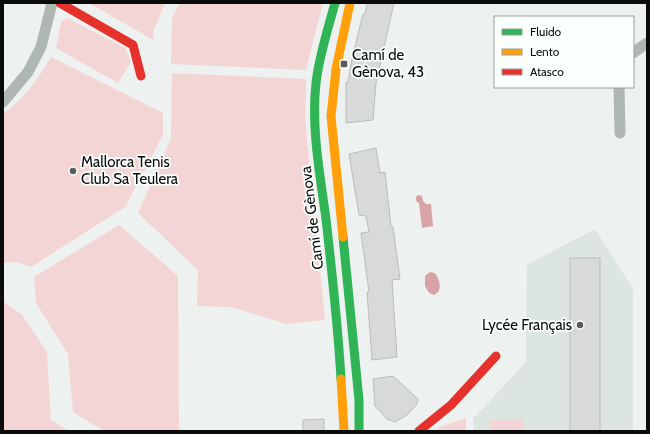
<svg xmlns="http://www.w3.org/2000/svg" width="650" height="434" viewBox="0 0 650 434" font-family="Cabin,sans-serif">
<rect width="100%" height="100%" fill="#edf1ef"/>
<path fill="#dce5e0" d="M 595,229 L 633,289 L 633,431 L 474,431 L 473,419 L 526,362 L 527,265 Z"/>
<path fill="#f4d5d6" d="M 89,3 L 165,3 L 154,30 L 153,40 Z
M 180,3 L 323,3 L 306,70 L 171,64 L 172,18 Z
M 67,18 L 125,48 L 131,62 L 118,83 L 56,48 L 61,22 Z
M 51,57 L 163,113 L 163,135 L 125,207 L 31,267 L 17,262 L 3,263 L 3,114 C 24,99 38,79 51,57 Z
M 172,73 L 306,79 L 305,119 L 325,320 L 286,324 L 231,307 L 197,306 L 198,270 L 138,213 L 171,138 Z
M 119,225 L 178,276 L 179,431 L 104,431 L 73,412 L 68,354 L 36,303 L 34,277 Z
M 3,301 L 22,315 L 47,352 L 51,420 L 69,431 L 3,431 Z
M 466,418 L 466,431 L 434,431 L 442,426 Z
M 490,419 L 524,419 L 524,431 L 490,431 Z"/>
<path fill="#d7a3a6" d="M 418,195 L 422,196 L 423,201 L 426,204 L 431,204 L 433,226 L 422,228 L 419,203 L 416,201 L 416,197 Z
M 430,272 L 435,273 C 440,280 443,291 434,295 L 429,293 L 425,286 L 425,276 Z"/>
<path fill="#d7dad9" stroke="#bbbdbc" d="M 367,3 L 394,3 L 376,83 L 373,120 L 346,123 L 346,82 L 348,82 L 352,59 L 363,14 L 365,14 Z
M 376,148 L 380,173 L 385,172 L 391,227 L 393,227 L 400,279 L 392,280 L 397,357 L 372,360 L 367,292 L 369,292 L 361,233 L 369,232 L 366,216 L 359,215 L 349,154 Z
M 570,258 L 600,258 L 600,431 L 570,431 Z
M 393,376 L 418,399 L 417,404 L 407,415 L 395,422 L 387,419 L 375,406 L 373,379 Z
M 324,419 L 324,431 L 303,431 L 303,420 Z"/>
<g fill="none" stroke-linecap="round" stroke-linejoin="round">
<path stroke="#afb7b3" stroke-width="11" d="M 633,53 L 647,43
M 619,87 L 620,133
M 3,102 L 28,72 L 41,47 L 52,3"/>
<path stroke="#30b455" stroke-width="9" d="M 335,3 C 328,29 319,56 316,83 C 311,128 320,174 326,219 C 332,272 338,326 341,379
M 343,237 L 359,400 L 359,431"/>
<path stroke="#ff9f0a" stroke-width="9" d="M 343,237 L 331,116 L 336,69 L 350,3
M 341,379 L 344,431"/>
<path stroke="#e5322d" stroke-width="9" d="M 60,3 L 133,45 L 141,76
M 419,431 L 451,405 L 496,356"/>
</g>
<g fill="#595c5b" stroke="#fafffc" stroke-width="1.5">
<rect x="340" y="60" width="8" height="8" rx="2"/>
<circle cx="73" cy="171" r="4"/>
<circle cx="580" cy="325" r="4"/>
</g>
<g text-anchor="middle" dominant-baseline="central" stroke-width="3.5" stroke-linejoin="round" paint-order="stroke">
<g font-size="15" fill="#0a0c0b" stroke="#fafffc" text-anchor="start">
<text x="352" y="55">Camí de<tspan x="352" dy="17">Gènova, 43</tspan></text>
<text x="81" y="162">Mallorca Tenis<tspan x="81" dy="17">Club Sa Teulera</tspan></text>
<text x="572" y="325" text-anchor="end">Lycée Français</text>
</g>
<g font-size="15" fill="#0a0c0b" stroke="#fafffc">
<text transform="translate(312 218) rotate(-97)">Camí de Gènova</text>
</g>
</g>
<rect width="650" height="434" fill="none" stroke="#0a0c0b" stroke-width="8"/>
<rect x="494" y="16" width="140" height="72" fill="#fafffc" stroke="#9a9e9c"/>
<rect x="502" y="29" width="20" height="6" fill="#30b455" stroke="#9a9e9c"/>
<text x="530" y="36" font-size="12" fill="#0a0c0b">Fluido</text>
<rect x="502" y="49" width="20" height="6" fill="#ff9f0a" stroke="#9a9e9c"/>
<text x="530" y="56" font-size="12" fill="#0a0c0b">Lento</text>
<rect x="502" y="69" width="20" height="6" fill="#e5322d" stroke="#9a9e9c"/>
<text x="530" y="76" font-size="12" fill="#0a0c0b">Atasco</text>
</svg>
